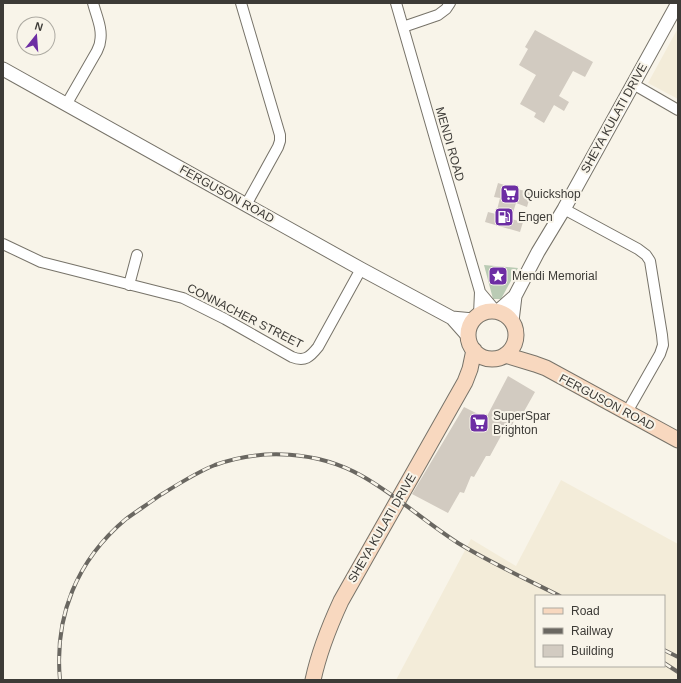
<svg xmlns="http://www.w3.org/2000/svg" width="681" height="683" viewBox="0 0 681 683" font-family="Arial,sans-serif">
<rect width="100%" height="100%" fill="#f8f4e9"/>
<path fill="#f3ecd9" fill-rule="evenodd" d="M 678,28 L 678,99 L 648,83 Z
M 561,480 L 678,544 L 678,680 L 396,680 L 471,539 L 516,566 ZM 536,596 L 664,596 L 664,666 L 536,666 Z"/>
<path fill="#bacbb4" d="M 484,265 L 518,268 L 501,299 L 493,299 Z"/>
<path fill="#d2cbc1" d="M 535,30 L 593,62 L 585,77 L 573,71 L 559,96 L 569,102 L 564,111 L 554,105 L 544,123 L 534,117 L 536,113 L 520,104 L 536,75 L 519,65 L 528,49 L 525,47 Z
M 498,183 L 531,193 L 527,207 L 516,203 L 511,219 L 523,222 L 520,232 L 485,222 L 488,212 L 496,214 L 500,198 L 494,197 Z
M 508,376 L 535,392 L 522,415 L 518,414 L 506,436 L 502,434 L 490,456 L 486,456 L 474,477 L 471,476 L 464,493 L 460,492 L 448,513 L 412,494 L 464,407 L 486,418 Z"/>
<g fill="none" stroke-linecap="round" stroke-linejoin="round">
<defs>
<path id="minor" d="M 241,3 L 280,135 L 280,141 L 278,147 L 246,205
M 396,3 L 439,152 L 479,288 L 480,292 L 479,314
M 403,27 L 438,15 L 446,9 L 450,3
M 633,84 L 678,110
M 66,105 L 97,51 C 98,48 100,45 100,42 C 103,29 96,15 93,3
M 564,209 L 638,249 L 646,255 L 650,261 L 662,335 L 663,345 L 660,354 L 627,412
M 3,244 L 41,262 L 183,298 L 225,319 L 292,357 C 305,362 310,357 318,347 L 361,269
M 129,285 L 137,255
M 480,292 L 496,311"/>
<path id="tertiary" d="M 3,69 L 361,269 L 452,318 L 468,336
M 498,311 L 515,296 L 538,252 L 564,209 L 678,3
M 452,318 L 473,320
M 512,321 L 515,296"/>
<path id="secondary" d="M468 335a24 24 0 1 1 48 0a24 24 0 1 1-48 0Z
M 505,355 L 535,364 L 546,368 L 678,440
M 313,680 C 319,652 329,627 341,601 L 465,382 L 470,369 L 474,350"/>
</defs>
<use href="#minor" stroke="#777369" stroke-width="12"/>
<use href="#tertiary" stroke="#777369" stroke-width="15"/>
<use href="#secondary" stroke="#777369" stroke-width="17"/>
<use href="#minor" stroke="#fff" stroke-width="10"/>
<use href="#tertiary" stroke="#fff" stroke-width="13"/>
<use href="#secondary" stroke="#f8d8bf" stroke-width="15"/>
<defs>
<path id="rail" d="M 664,650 L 678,657
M 664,663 L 678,672
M 60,680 C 54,616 77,560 126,519 C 137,511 148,504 159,496 C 177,485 195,473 215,465 C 262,448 318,451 362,476 C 396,495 425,522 458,543 C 491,563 526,579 560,596"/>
</defs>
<use href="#rail" stroke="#6a6761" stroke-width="4"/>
<use href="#rail" stroke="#f8f4e9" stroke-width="2.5" stroke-dasharray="8" stroke-linecap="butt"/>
</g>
<defs>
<symbol id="supermarket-square" viewBox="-11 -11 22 22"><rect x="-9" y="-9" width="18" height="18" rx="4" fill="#6d2ea4" stroke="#f8f4e9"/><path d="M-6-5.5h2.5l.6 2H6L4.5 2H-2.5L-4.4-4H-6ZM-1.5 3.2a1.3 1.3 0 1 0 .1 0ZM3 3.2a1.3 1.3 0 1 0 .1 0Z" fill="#fff"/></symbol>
<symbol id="fuel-square" viewBox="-11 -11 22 22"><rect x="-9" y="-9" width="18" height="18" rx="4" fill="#6d2ea4" stroke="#f8f4e9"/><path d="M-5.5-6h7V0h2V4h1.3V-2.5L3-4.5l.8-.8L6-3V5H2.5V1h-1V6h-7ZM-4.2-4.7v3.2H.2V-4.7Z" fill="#fff"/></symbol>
<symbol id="sight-square" viewBox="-11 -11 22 22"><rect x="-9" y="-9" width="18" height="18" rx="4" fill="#6d2ea4" stroke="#f8f4e9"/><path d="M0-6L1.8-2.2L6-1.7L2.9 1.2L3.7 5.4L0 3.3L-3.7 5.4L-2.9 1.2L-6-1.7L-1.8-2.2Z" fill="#fff"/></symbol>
</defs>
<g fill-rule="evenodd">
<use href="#supermarket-square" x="499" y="183" width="22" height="22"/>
<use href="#fuel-square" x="493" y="206" width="22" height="22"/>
<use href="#sight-square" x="487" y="265" width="22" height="22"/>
<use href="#supermarket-square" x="468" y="412" width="22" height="22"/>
</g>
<g text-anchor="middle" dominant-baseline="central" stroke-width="4" stroke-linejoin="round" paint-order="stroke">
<g font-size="12" fill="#3d3b37" stroke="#f8f4e9">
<text transform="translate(614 118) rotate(-61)">SHEYA KULATI DRIVE</text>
<text transform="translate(450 144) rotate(74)">MENDI ROAD</text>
<text transform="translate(227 194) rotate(29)">FERGUSON ROAD</text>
<text transform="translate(245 316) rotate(27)">CONNACHER STREET</text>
<text transform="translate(607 402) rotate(28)">FERGUSON ROAD</text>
<text transform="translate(382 528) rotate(-60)">SHEYA KULATI DRIVE</text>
</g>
<g font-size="12" fill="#3d3b37" stroke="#f8f4e9" text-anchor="start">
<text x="524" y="194">Quickshop</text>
<text x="518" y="217">Engen</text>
<text x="512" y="276">Mendi Memorial</text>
<text x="493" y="416">SuperSpar<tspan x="493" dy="14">Brighton</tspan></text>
</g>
</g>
<rect width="681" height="683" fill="none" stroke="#3d3b37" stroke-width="8"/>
<rect x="535" y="595" width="130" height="72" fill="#f8f4e9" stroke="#adaaa2"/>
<rect x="543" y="608" width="20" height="6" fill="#f8d8bf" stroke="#adaaa2"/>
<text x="571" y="615" font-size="12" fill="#3d3b37">Road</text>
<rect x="543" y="628" width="20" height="6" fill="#6a6761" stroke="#adaaa2"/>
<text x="571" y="635" font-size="12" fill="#3d3b37">Railway</text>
<rect x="543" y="645" width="20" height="12" fill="#d2cbc1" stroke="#adaaa2"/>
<text x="571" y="655" font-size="12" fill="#3d3b37">Building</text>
<g transform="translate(36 36) rotate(17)"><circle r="19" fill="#f8f4e9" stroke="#adaaa2"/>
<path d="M0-3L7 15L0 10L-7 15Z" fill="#6d2ea4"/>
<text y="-6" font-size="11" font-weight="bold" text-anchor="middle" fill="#3d3b37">N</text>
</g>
</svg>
